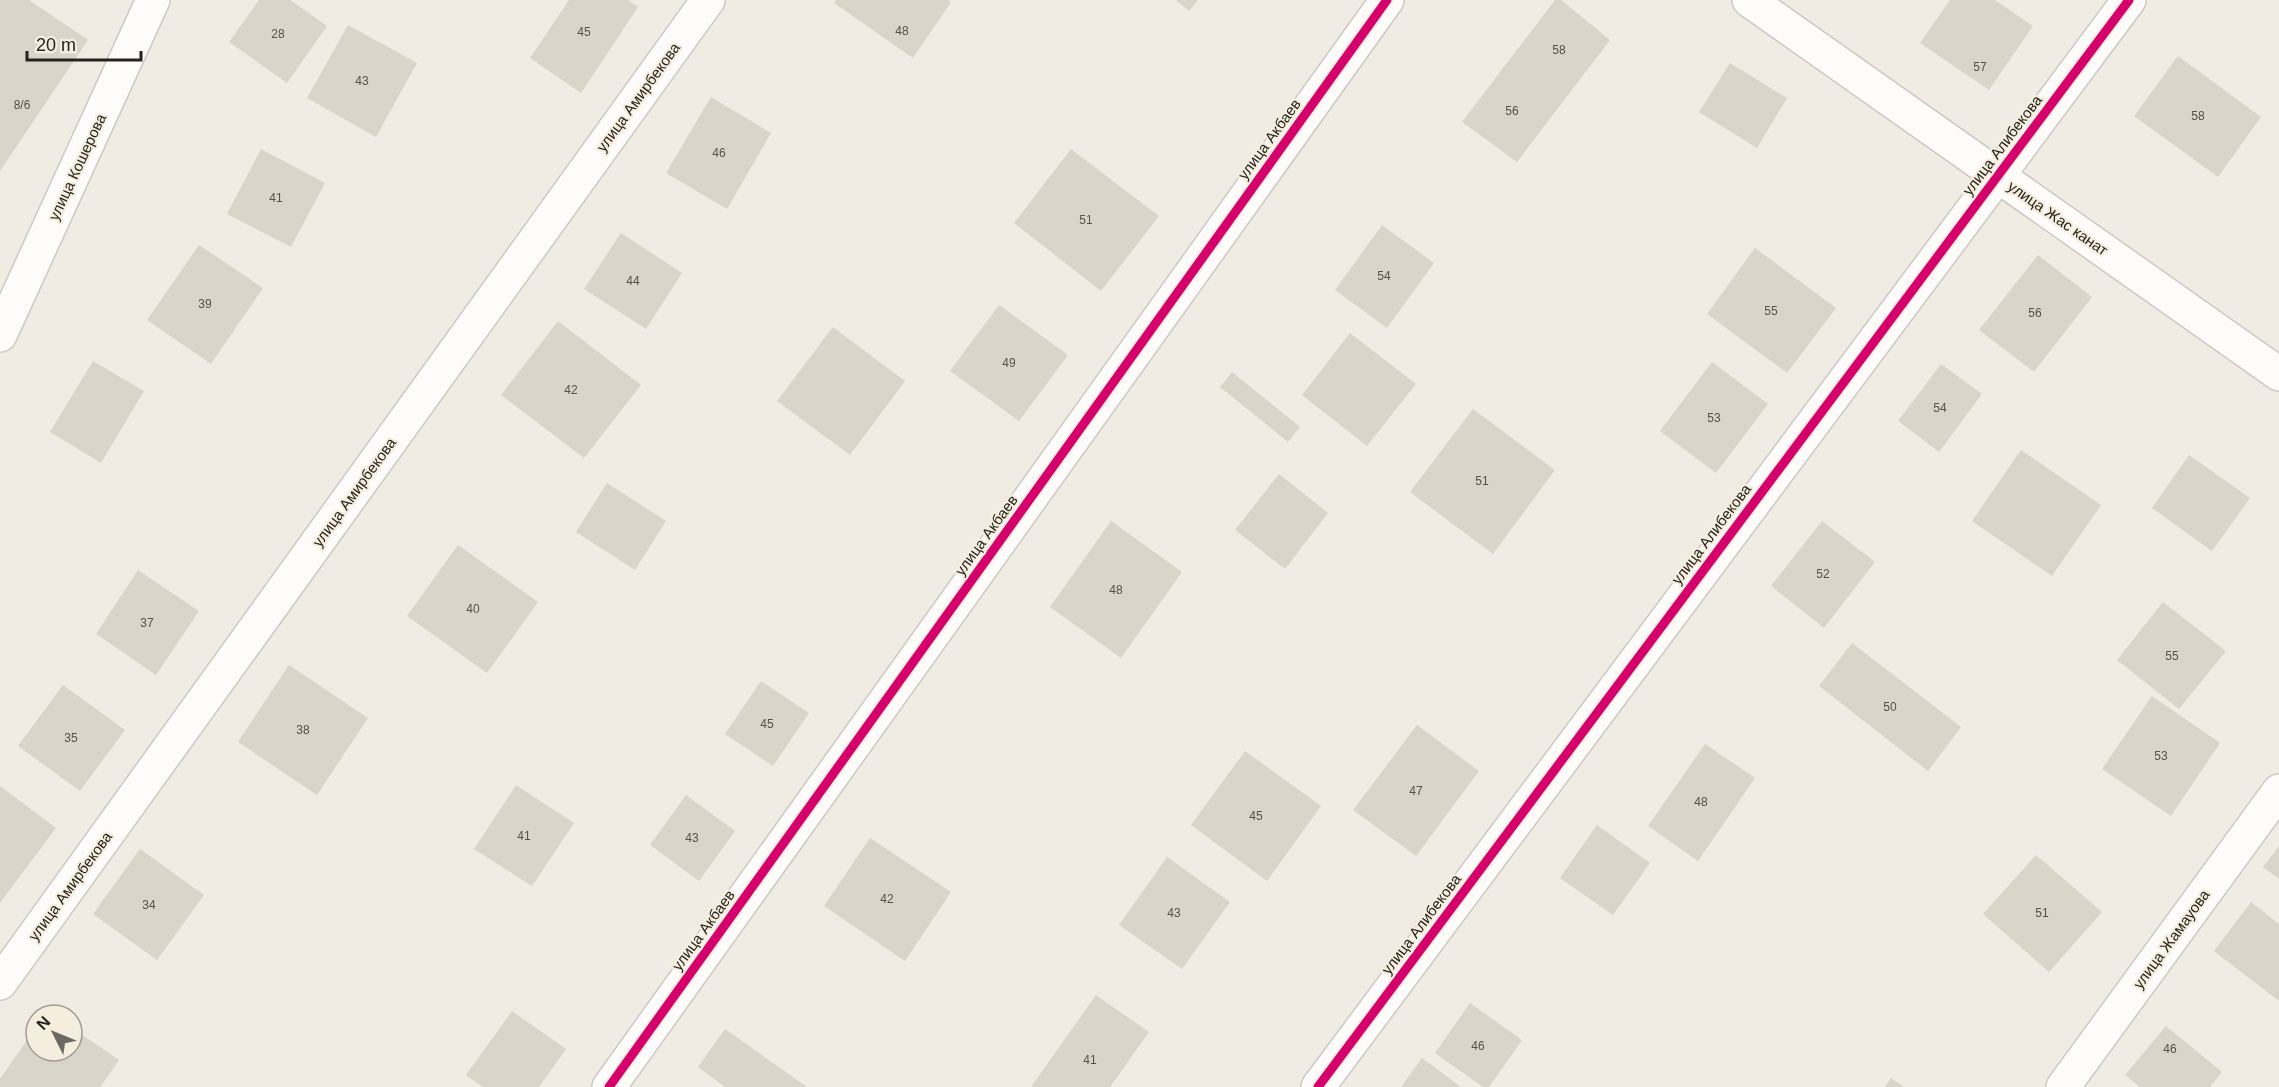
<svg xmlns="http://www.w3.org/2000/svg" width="2279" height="1087" viewBox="0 0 2279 1087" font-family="Arial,sans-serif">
<rect width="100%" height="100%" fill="#f0ece4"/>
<path fill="#d9d5c9" d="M 0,0 L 29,0 L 88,40 L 0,171 Z
M 259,0 L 290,0 L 327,26 L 287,83 L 229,42 Z
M 569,0 L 628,0 L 638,7 L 581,93 L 530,58 Z
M 836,0 L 948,0 L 951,2 L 913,58 L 834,3 Z
M 1176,0 L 1198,0 L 1189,11 Z
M 1555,0 L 1561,0 L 1610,40 L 1517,162 L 1462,122 Z
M 1950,0 L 1995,0 L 2033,26 L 1989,90 L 1920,43 Z
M 348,25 L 417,63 L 376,137 L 307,98 Z
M 2178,56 L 2261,117 L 2218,177 L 2134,116 Z
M 1730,63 L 1787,98 L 1757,148 L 1699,112 Z
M 711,97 L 771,133 L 727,209 L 666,173 Z
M 261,149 L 325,183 L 291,247 L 227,214 Z
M 1071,149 L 1159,216 L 1101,291 L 1014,223 Z
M 1382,225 L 1434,263 L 1387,328 L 1335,290 Z
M 621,233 L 682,273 L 646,329 L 584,289 Z
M 199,245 L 263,288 L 211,364 L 147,320 Z
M 1755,248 L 1836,308 L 1787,373 L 1707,314 Z
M 2038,255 L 2092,297 L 2034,372 L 1979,330 Z
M 999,305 L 1068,355 L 1019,421 L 950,371 Z
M 558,321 L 641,385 L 584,458 L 501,395 Z
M 833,327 L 905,381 L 850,455 L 777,401 Z
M 1350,333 L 1416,384 L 1367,446 L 1302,395 Z
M 93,361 L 144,391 L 101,463 L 50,432 Z
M 1712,362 L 1768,404 L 1716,473 L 1660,431 Z
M 1941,364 L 1982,394 L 1939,452 L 1898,421 Z
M 1232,372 L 1300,427 L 1288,442 L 1220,387 Z
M 1473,409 L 1555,470 L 1493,554 L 1410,492 Z
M 2021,450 L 2101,505 L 2052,576 L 1972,521 Z
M 2189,455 L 2250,498 L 2212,551 L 2152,508 Z
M 1279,474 L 1328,513 L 1285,569 L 1235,530 Z
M 607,483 L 666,521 L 635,570 L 576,532 Z
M 1111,521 L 1182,572 L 1121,658 L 1050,607 Z
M 1822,521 L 1875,562 L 1824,628 L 1771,586 Z
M 458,545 L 538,602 L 487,673 L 407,616 Z
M 138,570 L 199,611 L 156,675 L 96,634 Z
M 2163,602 L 2226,651 L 2179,709 L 2117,660 Z
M 1852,643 L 1961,727 L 1928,771 L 1819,686 Z
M 289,665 L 368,718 L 317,795 L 238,742 Z
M 761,681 L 809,713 L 773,766 L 725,734 Z
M 63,685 L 125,730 L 80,791 L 18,746 Z
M 2152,696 L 2220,743 L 2171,816 L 2102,769 Z
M 1417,725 L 1479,771 L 1416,856 L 1353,810 Z
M 1705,744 L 1755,778 L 1698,861 L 1648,826 Z
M 1245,751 L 1321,806 L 1267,881 L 1191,825 Z
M 516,785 L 574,823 L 532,886 L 474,849 Z
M 0,786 L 56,828 L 0,903 Z
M 686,795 L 735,831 L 699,881 L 650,845 Z
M 1597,825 L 1650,863 L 1613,915 L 1560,878 Z
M 870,838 L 951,892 L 905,961 L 824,906 Z
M 2279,846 L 2279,879 L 2263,867 Z
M 140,849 L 204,895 L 157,960 L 93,914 Z
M 2036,855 L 2102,912 L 2049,972 L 1983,914 Z
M 1167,857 L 1230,902 L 1182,969 L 1119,925 Z
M 2251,902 L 2279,924 L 2279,1001 L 2214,951 Z
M 1096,995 L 1149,1032 L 1110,1087 L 1031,1087 Z
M 1470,1003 L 1522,1040 L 1489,1087 L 1483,1087 L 1435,1053 Z
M 512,1011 L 566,1049 L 539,1087 L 483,1087 L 466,1075 Z
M 2166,1026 L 2222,1072 L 2210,1087 L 2140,1087 L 2125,1075 Z
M 36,1027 L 36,1051 L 72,1051 L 72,1028 L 119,1060 L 100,1087 L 0,1087 L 0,1079 Z
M 725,1029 L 807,1087 L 725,1087 L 698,1067 Z
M 1422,1058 L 1461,1087 L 1401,1087 Z
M 1891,1078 L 1904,1087 L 1885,1087 Z"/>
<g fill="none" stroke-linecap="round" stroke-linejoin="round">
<defs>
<path id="street" d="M 1749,0 L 2279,374
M 0,335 L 153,0
M 0,983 L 708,0
M 609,1087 L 1387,0
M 1318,1087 L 2129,0
M 2063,1087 L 2279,791"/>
</defs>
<use href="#street" stroke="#ccc9c2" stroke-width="36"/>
<use href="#street" stroke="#fdfcfb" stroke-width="33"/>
<defs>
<path id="cycleway" d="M 609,1087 L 1387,0
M 1318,1087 L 2129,0"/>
</defs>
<use href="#cycleway" stroke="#f5eedf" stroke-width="13"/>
<use href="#cycleway" stroke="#d6006c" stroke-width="9"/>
</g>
<g text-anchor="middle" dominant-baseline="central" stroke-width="4.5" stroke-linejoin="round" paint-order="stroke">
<g font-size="12" fill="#54514a">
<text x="902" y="31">48</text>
<text x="584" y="32">45</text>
<text x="278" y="34">28</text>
<text x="1559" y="50">58</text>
<text x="1980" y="67">57</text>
<text x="362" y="81">43</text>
<text x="22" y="105">8/6</text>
<text x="1512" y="111">56</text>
<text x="2198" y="116">58</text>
<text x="719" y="153">46</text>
<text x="276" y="198">41</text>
<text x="1086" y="220">51</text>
<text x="1384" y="276">54</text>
<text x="633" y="281">44</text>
<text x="205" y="304">39</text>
<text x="1771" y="311">55</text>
<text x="2035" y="313">56</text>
<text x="1009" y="363">49</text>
<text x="571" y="390">42</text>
<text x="1940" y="408">54</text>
<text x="1714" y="418">53</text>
<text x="1482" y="481">51</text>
<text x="1823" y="574">52</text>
<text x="1116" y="590">48</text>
<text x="473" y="609">40</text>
<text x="147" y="623">37</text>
<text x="2172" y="656">55</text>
<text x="1890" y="707">50</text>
<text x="767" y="724">45</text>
<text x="303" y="730">38</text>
<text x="71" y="738">35</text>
<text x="2161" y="756">53</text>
<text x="1416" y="791">47</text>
<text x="1701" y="802">48</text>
<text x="1256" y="816">45</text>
<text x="524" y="836">41</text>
<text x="692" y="838">43</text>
<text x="887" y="899">42</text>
<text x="149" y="905">34</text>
<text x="1174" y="913">43</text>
<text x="2042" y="913">51</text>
<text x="1478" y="1046">46</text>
<text x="2170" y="1049">46</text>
<text x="1090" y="1060">41</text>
</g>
<g font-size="15" fill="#25231e" stroke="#f5eedf">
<text transform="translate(638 97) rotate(-54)">улица Амирбекова</text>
<text transform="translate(1269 139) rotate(-54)">улица Акбаев</text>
<text transform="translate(2002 145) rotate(-53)">улица Алибекова</text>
<text transform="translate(77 167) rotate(-65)">улица Кошерова</text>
<text transform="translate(2058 218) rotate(35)">улица Жас канат</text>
<text transform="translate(354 492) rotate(-54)">улица Амирбекова</text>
<text transform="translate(1711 534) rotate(-53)">улица Алибекова</text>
<text transform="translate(986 535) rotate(-54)">улица Акбаев</text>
<text transform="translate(70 886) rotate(-54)">улица Амирбекова</text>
<text transform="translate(1421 924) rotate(-53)">улица Алибекова</text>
<text transform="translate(703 930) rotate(-54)">улица Акбаев</text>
<text transform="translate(2171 939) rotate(-54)">улица Жамауова</text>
</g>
</g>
<g transform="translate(54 1033) rotate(313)"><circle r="28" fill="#f5eedf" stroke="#a29d92" stroke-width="1.5"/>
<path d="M0-4.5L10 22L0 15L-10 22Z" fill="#6c6963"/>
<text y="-9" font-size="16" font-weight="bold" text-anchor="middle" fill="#25231e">N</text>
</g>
<path d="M27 51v9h114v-9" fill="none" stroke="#25231e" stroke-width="3"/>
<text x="36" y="51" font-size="18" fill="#25231e" stroke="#f5eedf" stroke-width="4.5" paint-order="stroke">20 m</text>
</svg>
